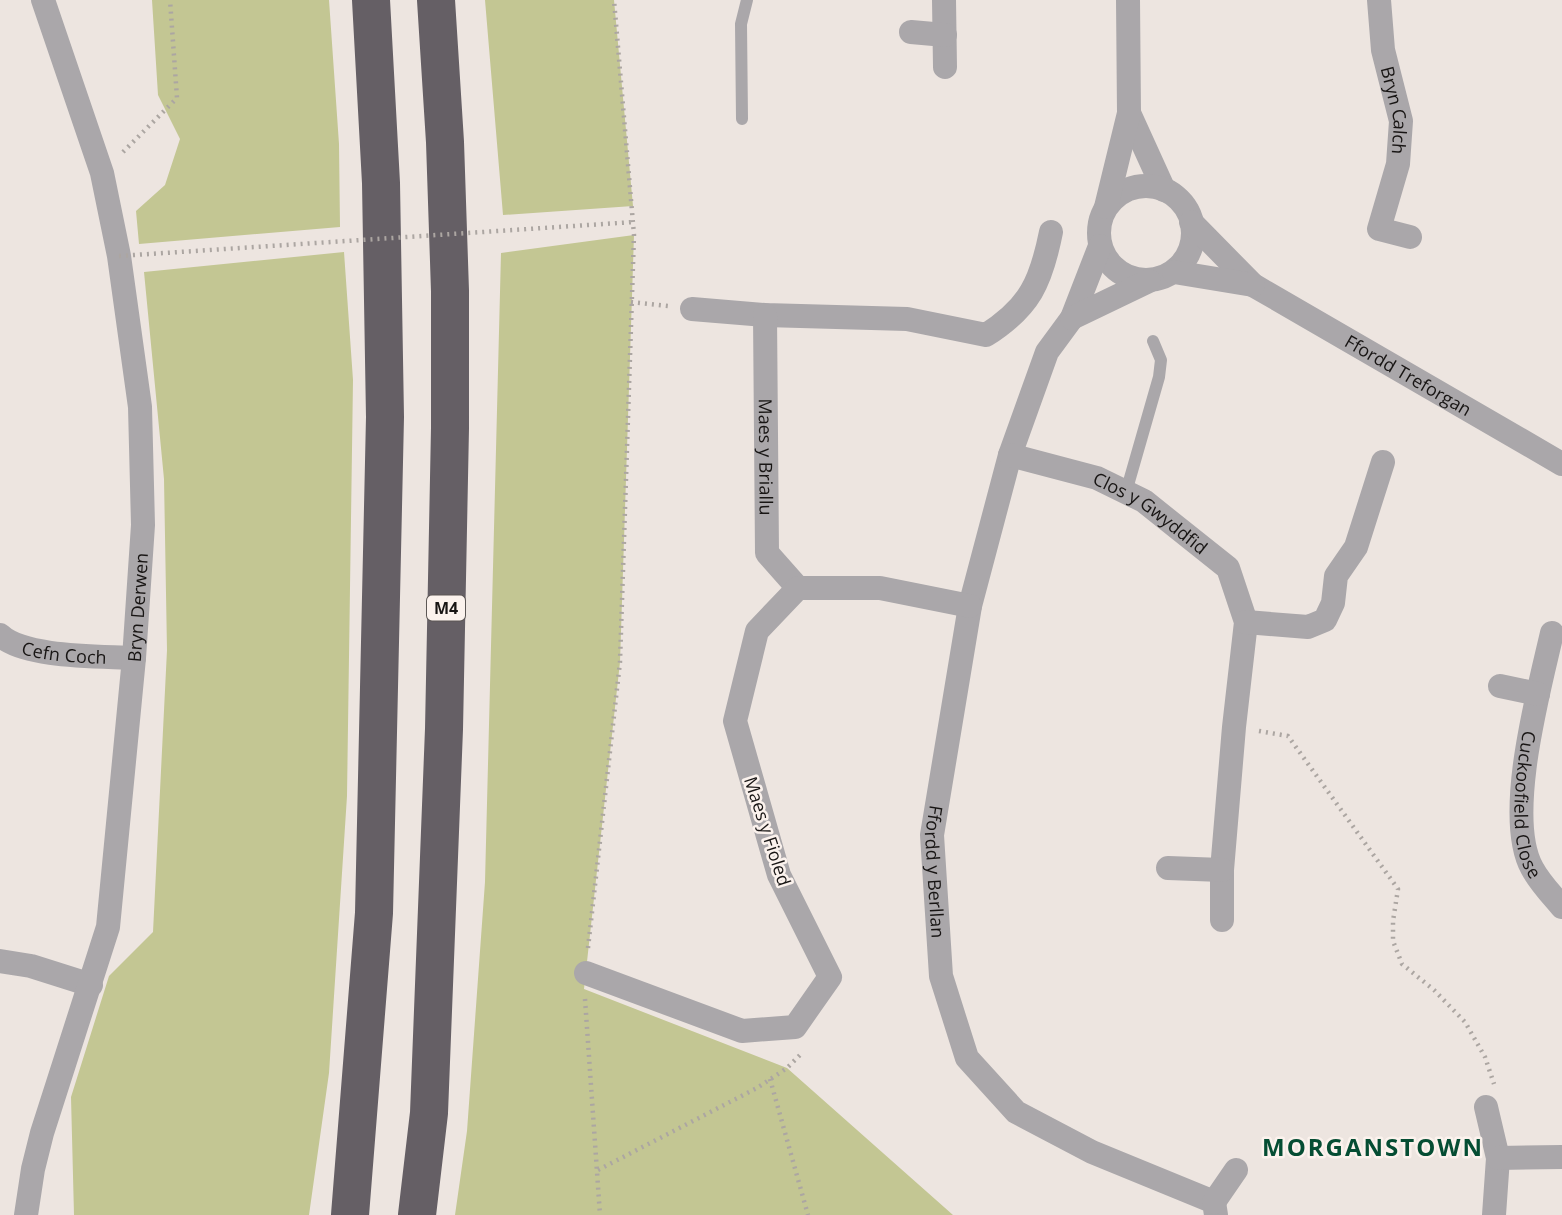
<svg xmlns="http://www.w3.org/2000/svg" width="1562" height="1215" viewBox="0 0 1562 1215" font-family="'Open Sans',sans-serif">
<rect width="100%" height="100%" fill="#ede5e0"/>
<path fill="#c3c693" d="M 152,0 L 329,0 L 339,144 L 340,227 L 139,244 L 136,211 L 165,185 L 180,139 L 158,95 Z
M 485,0 L 614,0 L 633,206 L 503,215 Z
M 634,235 L 620,662 L 584,989 L 787,1068 L 953,1215 L 455,1215 L 467,1131 L 485,882 L 501,253 Z
M 344,252 L 353,380 L 347,796 L 329,1073 L 309,1215 L 74,1215 L 71,1097 L 109,976 L 153,932 L 167,650 L 164,479 L 144,272 Z"/>
<g fill="none" stroke-linecap="round" stroke-linejoin="round">
<path stroke="#aca6a2" stroke-width="4.5" stroke-dasharray="2 5" stroke-linecap="butt" d="M 123,152 L 177,98 L 170,0
M 631,302 L 668,306
M 1259,731 L 1288,736 L 1398,889 L 1393,921 L 1393,941 L 1402,964 L 1434,990 L 1465,1022 L 1485,1057 L 1494,1084
M 588,948 L 620,662 L 634,235 L 614,0
M 585,999 L 600,1215
M 770,1079 L 808,1215
M 598,1170 L 757,1088 L 787,1068 L 802,1053"/>
<path stroke="#aaa7aa" stroke-width="12" d="M 742,119 L 741,24 L 747,0
M 1126,492 L 1159,377 L 1161,360 L 1153,341"/>
<g stroke="#aaa7aa" stroke-width="24">
<path d="M 944,0 L 945,67"/>
<path id="s1" d="M 1379,0 L 1383,50 L 1401,121 L 1398,164 L 1379,229 L 1410,237"/>
<path d="M 911,32 L 945,35"/>
<path d="M 1129,113 L 1164,190"/>
<circle cx="1146" cy="233" r="47"/>
<path d="M 1106,207 L 1129,113 L 1128,0"/>
<path id="s2" d="M 1191,222 L 1253,285 L 1562,464"/>
<path id="s3" d="M 1100,246 L 1072,318 L 1047,352 L 1010,455 L 970,606 L 932,835 L 941,976 L 967,1058 L 1016,1112 L 1092,1152 L 1214,1202 L 1216,1215"/>
<path d="M 1174,272 L 1253,285"/>
<path d="M 692,309 L 765,315 L 907,319 L 986,335 C 1030,307 1041,282 1051,232"/>
<path id="s4" d="M 765,315 L 767,553 L 798,588"/>
<path d="M 1072,318 L 1149,281"/>
<path id="s5" d="M 1010,455 L 1097,478 L 1144,501 L 1228,568 L 1246,622 L 1234,727 L 1222,870 L 1222,920"/>
<path d="M 1246,622 L 1308,627 L 1325,620 L 1333,603 L 1336,576 L 1356,547 L 1383,462"/>
<path id="s6" d="M 1552,633 C 1539,690 1504,817 1532,868 C 1540,883 1552,895 1562,907"/>
<path id="s7" d="M 0,635 C 24,658 100,656 134,658"/>
<path d="M 1500,686 L 1538,694"/>
<path d="M 1168,868 L 1222,870"/>
<path d="M 0,961 L 31,966 L 91,985"/>
<path d="M 586,973 L 742,1031 L 795,1027 L 830,977 L 779,875 L 735,721 L 757,631 L 798,588 L 880,588 L 970,606"/>
<path d="M 1486,1107 L 1498,1158 L 1494,1215"/>
<path d="M 1498,1158 L 1562,1157"/>
<path d="M 1214,1202 L 1236,1170"/>
<path id="s8" d="M 26,1215 L 33,1169 L 42,1133 L 108,927 L 134,658 L 143,525 L 140,407 L 119,256 L 102,173 L 43,0"/>
</g>
<path stroke="#655f65" stroke-width="38" d="M 350,1215 L 374,913 L 385,417 L 381,183 L 371,0
M 417,1215 L 429,1113 L 444,729 L 450,428 L 450,291 L 445,142 L 436,0"/>
<path stroke="#aca6a2" stroke-width="4.5" stroke-dasharray="2 5" stroke-linecap="butt" d="M 119,256 L 634,222"/>
</g>
<g text-anchor="middle" dominant-baseline="central" stroke-width="5" stroke-linejoin="round" paint-order="stroke">
<rect fill="#fbf2ed" stroke="#5c5755" stroke-width="2" x="427" y="595.5" width="38" height="25" rx="5"/>
<g font-size="16" font-weight="bold" fill="#181514">
<text x="446" y="608">M4</text>
</g>
<g font-size="18" fill="#181514" stroke="#fbf2ed">
<text stroke="none"><textPath href="#s1" startOffset="112">Bryn Calch</textPath></text>
<text stroke="none"><textPath href="#s2" startOffset="268">Ffordd Treforgan</textPath></text>
<text stroke="none"><textPath href="#s4" startOffset="142">Maes y Briallu</textPath></text>
<text stroke="none"><textPath href="#s5" startOffset="154">Clos y Gwyddfid</textPath></text>
<text stroke="none"><textPath href="#s8" startOffset="621">Bryn Derwen</textPath></text>
<text stroke="none"><textPath href="#s7" startOffset="68">Cefn Coch</textPath></text>
<text stroke="none"><textPath href="#s6" startOffset="175">Cuckoofield Close</textPath></text>
<text transform="translate(768 831) rotate(72)">Maes y Fioled</text>
<text stroke="none"><textPath href="#s3" startOffset="654">Ffordd y Berllan</textPath></text>
</g>
<g font-size="24" font-weight="bold" letter-spacing="2" fill="#054d33" stroke="#fbf2ed">
<text x="1373" y="1146">MORGANSTOWN</text>
</g>
</g>
</svg>
